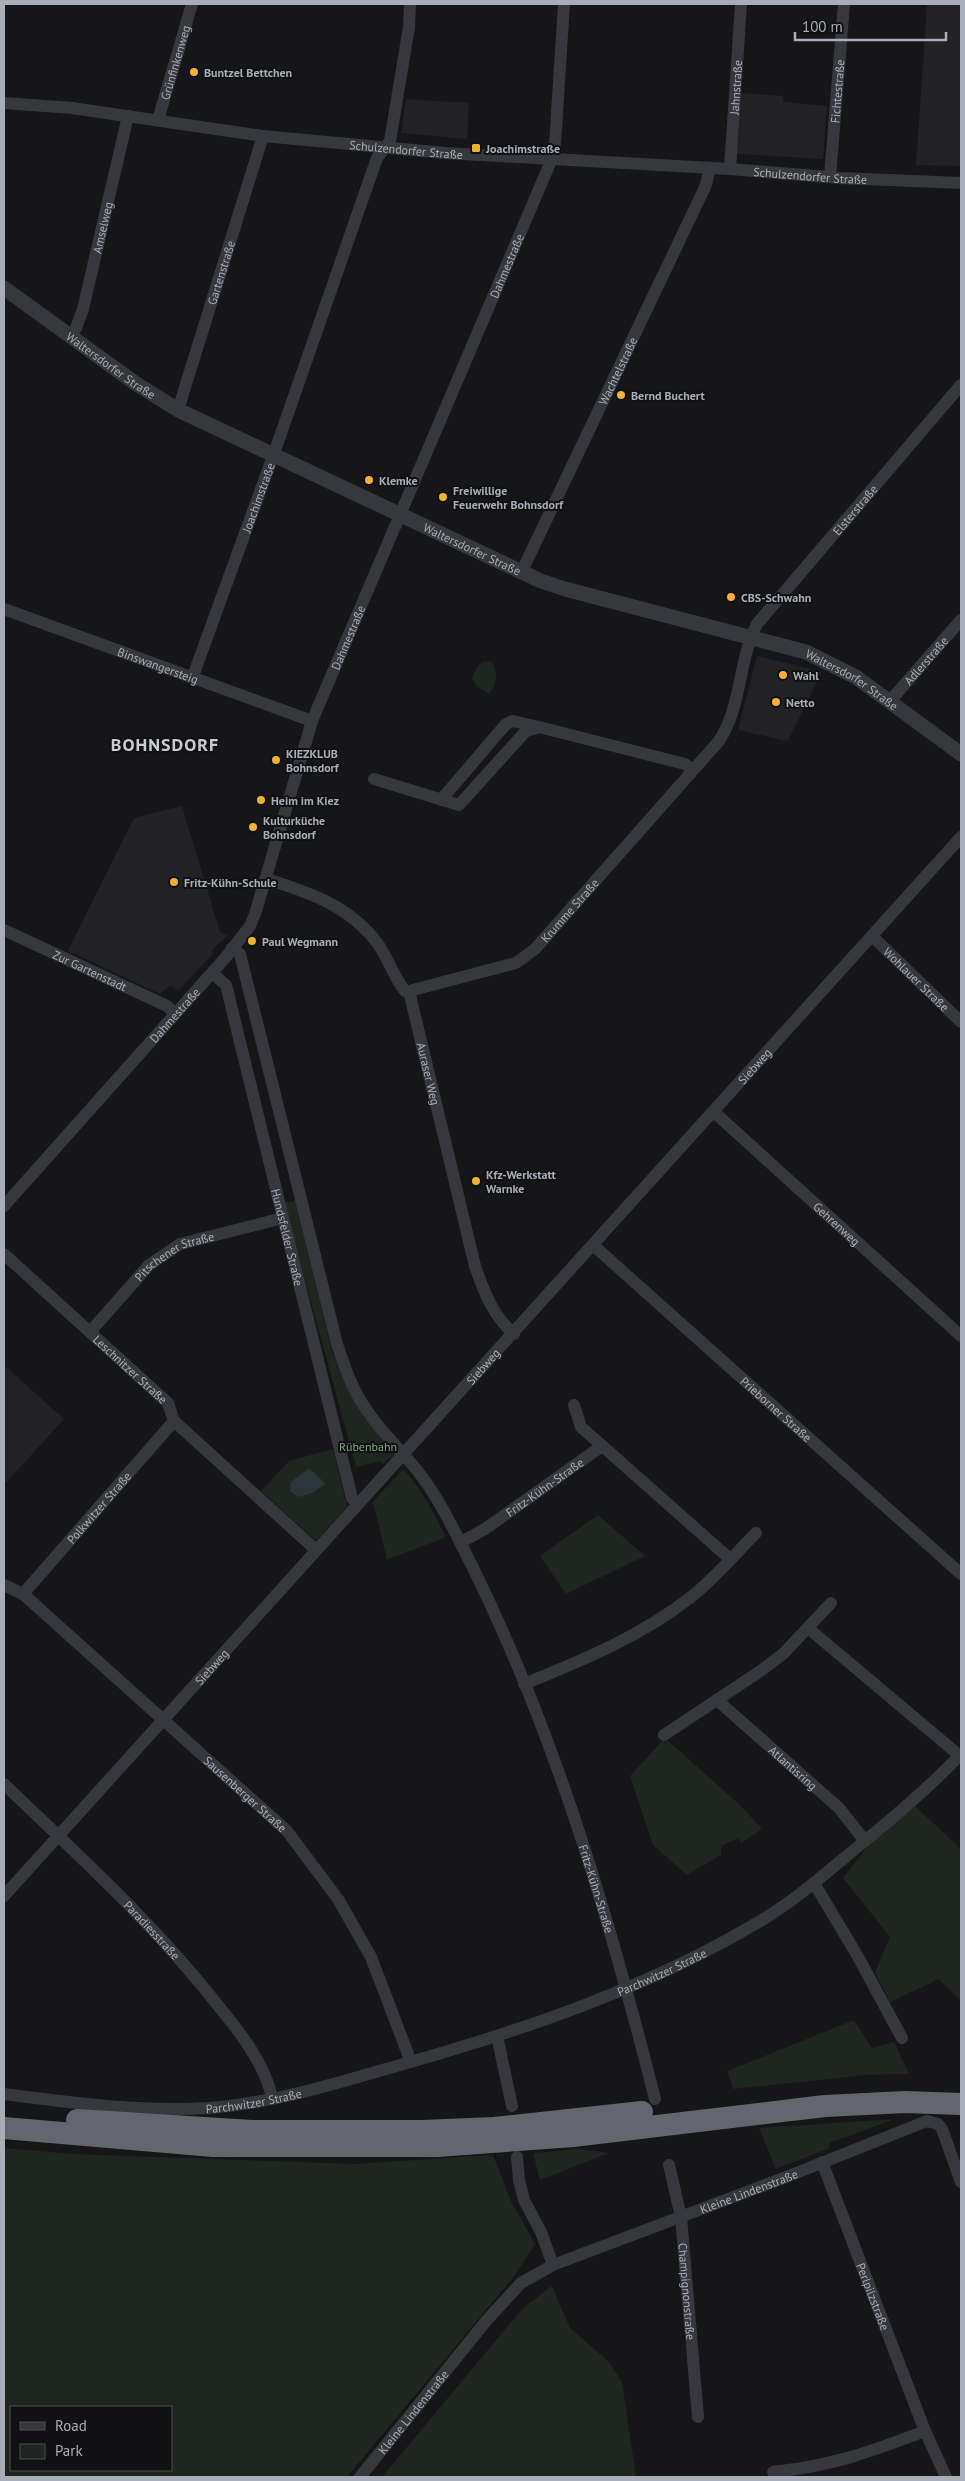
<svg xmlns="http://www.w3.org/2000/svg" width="965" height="2481" viewBox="0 0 965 2481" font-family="'PT Sans',sans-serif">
<rect width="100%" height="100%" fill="#161618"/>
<path fill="#222225" d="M 927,4 L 961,4 L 961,166 L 916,165 Z
M 741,93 L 783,96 L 783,102 L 827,106 L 823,159 L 737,154 Z
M 406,99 L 469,103 L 467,139 L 401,133 Z
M 757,656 L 822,672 L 788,741 L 738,730 Z
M 182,806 L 220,932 L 228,936 L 217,945 L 212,951 L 213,954 L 179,990 L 170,986 L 160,994 L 68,951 L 134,818 Z
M 4,1365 L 64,1419 L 4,1485 Z"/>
<path fill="#1e261f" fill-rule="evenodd" d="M 485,661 L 492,662 C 499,675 497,682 489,694 L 476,686 L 472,678 L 478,665 Z
M 297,1200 L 332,1352 L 356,1398 L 395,1454 L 383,1464 L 380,1461 L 356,1467 L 284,1203 Z
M 333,1449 L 347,1506 L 316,1541 L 261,1491 L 289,1461 Z
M 403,1469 C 422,1489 433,1512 446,1537 L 387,1560 L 373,1502 Z
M 598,1515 L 645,1556 L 566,1594 L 540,1556 Z
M 665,1738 L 740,1805 L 762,1829 L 741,1843 L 738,1838 L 721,1846 L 721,1855 L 687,1875 L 653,1845 L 630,1776 Z
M 915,1806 L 961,1849 L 961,2001 L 939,1979 L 890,2002 L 875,1972 L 890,1937 L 843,1878 L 871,1842 Z
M 854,2020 L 872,2048 L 894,2042 L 909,2074 L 867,2075 L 733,2089 L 727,2071 Z
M 895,2119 L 829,2143 L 830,2148 L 776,2169 L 759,2128 Z
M 4,2148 L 73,2154 L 355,2164 L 493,2155 L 511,2201 L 535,2244 L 515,2275 L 347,2477 L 4,2477 ZM 11,2407 L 171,2407 L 171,2470 L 11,2470 Z
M 580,2149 L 609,2153 L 540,2180 L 533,2153 Z
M 552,2286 L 570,2328 L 608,2361 L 622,2382 L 636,2477 L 382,2477 L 523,2308 Z"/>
<path fill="#2c353c" d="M 309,1468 L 326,1484 L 312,1493 L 298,1497 L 290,1491 L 291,1482 Z"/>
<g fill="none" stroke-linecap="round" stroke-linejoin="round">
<g stroke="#37383d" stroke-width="12">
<path id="s1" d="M 4,103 L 72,108 L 263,136 L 445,153 L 730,169 L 840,178 L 961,183"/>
<path id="s2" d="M 158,120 L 192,4"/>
<path id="s3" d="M 730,169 L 741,4"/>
<path id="s4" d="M 830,177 L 844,4"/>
<path id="s5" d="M 70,336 L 76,328 L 83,309 L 128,116"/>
<path id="s6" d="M 178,410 L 263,136"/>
<path id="s7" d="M 521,573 L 706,185 L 710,168"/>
<path id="s8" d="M 4,609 L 312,721"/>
<path id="s9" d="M 193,676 L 277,445 L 377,158 L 390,141 L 409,27 L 410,4"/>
<path id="s10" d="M 890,701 L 961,620"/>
<path d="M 374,779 L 459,805 L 526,731 L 539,727 L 685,764 L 693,770"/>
<path d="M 441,800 L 506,724 L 513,721 L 539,727"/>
<path d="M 266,879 C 309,892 350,906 378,944 C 388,958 394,978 405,991 L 409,991"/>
<path id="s11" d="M 4,930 L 167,1006 L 175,1014"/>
<path id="s12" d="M 872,936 L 961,1022"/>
<path id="s13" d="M 232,948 L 240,954 L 337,1344 C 343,1362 349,1381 359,1398 C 374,1424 397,1446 416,1469 C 434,1491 448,1518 461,1544 C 551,1719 607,1909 655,2099"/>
<path id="s14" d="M 212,973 L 226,985 L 339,1446 L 352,1498 L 358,1504"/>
<path id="s15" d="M 409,991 L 516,963 L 535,949 L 719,741 C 742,707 738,660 757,624 L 961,385"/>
<path id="s16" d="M 409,991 L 475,1266 C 484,1292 493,1316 514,1334"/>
<path id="s17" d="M 714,1112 L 961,1336"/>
<path id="s18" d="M 4,1206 L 226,957 L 250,926 L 255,914 L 312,721 L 551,161 L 555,144 L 564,4"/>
<path id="s19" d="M 593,1245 L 961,1574"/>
<path id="s20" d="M 4,1254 L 168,1403 L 174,1421 L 316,1550"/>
<path id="s21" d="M 90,1332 L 149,1265 L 180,1244 L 283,1218"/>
<path d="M 574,1405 L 581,1427 L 730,1559"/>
<path id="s22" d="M 461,1542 L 485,1529 L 602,1446"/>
<path id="s23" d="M 4,1585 L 23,1594 L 287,1831 L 338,1899 L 371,1957 L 411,2062"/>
<path id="s24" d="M 23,1594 L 174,1421"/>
<path d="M 808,1628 L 960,1756"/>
<path d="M 524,1684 C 583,1660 640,1637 691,1597 C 714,1579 735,1554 756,1533"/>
<path id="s25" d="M 717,1700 L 839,1808 L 865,1841"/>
<path d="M 664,1735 L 759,1672 L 783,1654 L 831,1603"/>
<path id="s26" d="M 4,1784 C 78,1855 153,1923 216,2003 C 239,2031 264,2062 272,2097"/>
<path d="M 814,1883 L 857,1955 L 902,2038"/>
<path id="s27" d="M 4,1896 L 961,837"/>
<path d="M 497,2036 L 512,2106"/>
<path id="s28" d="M 4,2094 C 71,2103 141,2112 209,2108 C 274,2103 338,2083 400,2065 C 524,2030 651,1987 762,1920 C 795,1900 825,1874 855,1849 C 892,1819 928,1789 961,1754"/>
<path d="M 517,2157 L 519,2180 L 524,2200 L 541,2232 L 553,2265"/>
<path id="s29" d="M 822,2162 L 925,2431 L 946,2477"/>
<path id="s30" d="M 669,2165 L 681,2217 L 698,2417"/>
<path d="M 773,2472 C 832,2466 870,2452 925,2431"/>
<path id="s31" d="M 360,2477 L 487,2320 L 521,2283 L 553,2265 L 786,2177 L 927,2121 L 938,2124 L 942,2129 L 961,2182"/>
</g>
<path stroke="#37383d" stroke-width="15" id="s32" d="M 4,288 L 135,383 L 178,410 L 541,581 L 565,589 L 806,652 L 856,677 L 961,754"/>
<path stroke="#63666e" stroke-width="22" d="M 77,2120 L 252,2131 L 422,2131 L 494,2128 L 642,2112
M 4,2128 L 213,2146 L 437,2146 L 573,2136 L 825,2106 L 905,2102 L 961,2104"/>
</g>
<g fill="#f2b134" stroke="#111113" stroke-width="2">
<circle cx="194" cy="72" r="5"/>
<rect x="471" y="143" width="10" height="10" rx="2.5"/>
<circle cx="621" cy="395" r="5"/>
<circle cx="369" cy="480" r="5"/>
<circle cx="443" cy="497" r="5"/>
<circle cx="731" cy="597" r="5"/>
<circle cx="783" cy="675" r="5"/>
<circle cx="776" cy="702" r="5"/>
<circle cx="276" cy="760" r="5"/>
<circle cx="261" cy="800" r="5"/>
<circle cx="253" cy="827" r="5"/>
<circle cx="174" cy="882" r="5"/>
<circle cx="252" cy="941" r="5"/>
<circle cx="476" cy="1181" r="5"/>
</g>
<g text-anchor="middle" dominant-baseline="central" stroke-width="4" stroke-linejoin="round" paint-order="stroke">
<g font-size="12" fill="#a8adb8" stroke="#111113">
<text stroke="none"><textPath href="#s2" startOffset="60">Grünfinkenweg</textPath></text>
<text stroke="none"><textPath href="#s3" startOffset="82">Jahnstraße</textPath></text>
<text stroke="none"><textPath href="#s4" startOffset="86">Fichtestraße</textPath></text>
<text stroke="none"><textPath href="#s1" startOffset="405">Schulzendorfer Straße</textPath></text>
<text stroke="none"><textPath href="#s1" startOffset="810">Schulzendorfer Straße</textPath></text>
<text stroke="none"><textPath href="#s5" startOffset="114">Amselweg</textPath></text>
<text stroke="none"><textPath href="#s18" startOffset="1082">Dahmestraße</textPath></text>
<text stroke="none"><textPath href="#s6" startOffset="144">Gartenstraße</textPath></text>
<text stroke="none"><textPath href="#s32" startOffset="132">Waltersdorfer Straße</textPath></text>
<text stroke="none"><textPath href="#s7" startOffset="224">Wachtelstraße</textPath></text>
<text stroke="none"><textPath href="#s9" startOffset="190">Joachimstraße</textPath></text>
<text stroke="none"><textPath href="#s15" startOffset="686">Elsterstraße</textPath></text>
<text stroke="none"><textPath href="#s32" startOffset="538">Waltersdorfer Straße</textPath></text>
<text stroke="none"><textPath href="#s18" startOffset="678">Dahmestraße</textPath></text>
<text stroke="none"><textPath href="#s10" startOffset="54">Adlerstraße</textPath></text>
<text stroke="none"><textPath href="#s8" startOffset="164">Binswangersteig</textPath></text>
<text stroke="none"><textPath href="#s32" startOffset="942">Waltersdorfer Straße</textPath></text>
<text stroke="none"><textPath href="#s15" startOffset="186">Krumme Straße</textPath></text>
<text stroke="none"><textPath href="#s11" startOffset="95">Zur Gartenstadt</textPath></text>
<text stroke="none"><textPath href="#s12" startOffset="62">Wohlauer Straße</textPath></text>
<text stroke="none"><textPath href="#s18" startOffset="256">Dahmestraße</textPath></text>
<text stroke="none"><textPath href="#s27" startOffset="1119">Siebweg</textPath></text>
<text stroke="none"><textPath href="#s16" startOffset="85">Auraser Weg</textPath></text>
<text stroke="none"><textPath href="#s17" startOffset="166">Gehrenweg</textPath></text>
<text stroke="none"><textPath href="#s14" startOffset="278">Hundsfelder Straße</textPath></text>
<text stroke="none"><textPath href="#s21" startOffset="116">Pitschener Straße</textPath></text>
<text stroke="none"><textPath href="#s27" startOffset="714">Siebweg</textPath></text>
<text stroke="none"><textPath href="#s20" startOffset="171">Leschnitzer Straße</textPath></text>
<text stroke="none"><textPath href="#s19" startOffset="246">Prieborner Straße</textPath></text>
<text stroke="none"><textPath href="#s22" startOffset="100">Fritz-Kühn-Straße</textPath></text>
<text stroke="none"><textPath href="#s24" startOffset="115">Polkwitzer Straße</textPath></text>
<text stroke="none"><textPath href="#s27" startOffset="309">Siebweg</textPath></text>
<text stroke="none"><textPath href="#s25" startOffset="102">Atlantisring</textPath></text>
<text stroke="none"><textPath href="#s23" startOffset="320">Sausenberger Straße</textPath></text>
<text stroke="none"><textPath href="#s13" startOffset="1020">Fritz-Kühn-Straße</textPath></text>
<text stroke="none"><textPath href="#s26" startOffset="208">Paradiesstraße</textPath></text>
<text stroke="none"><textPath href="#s28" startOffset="680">Parchwitzer Straße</textPath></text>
<text stroke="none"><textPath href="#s28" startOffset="251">Parchwitzer Straße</textPath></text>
<text stroke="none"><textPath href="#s31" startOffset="498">Kleine Lindenstraße</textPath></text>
<text stroke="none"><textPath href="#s30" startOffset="128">Champignonstraße</textPath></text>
<text stroke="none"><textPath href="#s29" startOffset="144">Perlpilzstraße</textPath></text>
<text stroke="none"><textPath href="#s31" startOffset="84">Kleine Lindenstraße</textPath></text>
</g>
<g font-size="12" font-weight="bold" fill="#a8adb8" stroke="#111113" text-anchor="start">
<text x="204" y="72">Buntzel Bettchen</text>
<text x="486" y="148">Joachimstraße</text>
<text x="631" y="395">Bernd Buchert</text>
<text x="379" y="480">Klemke</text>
<text x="453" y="490">Freiwillige<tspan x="453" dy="14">Feuerwehr Bohnsdorf</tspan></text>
<text x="741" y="597">CBS-Schwahn</text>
<text x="793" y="675">Wahl</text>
<text x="786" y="702">Netto</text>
<text x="286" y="753">KIEZKLUB<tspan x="286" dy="14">Bohnsdorf</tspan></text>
<text x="271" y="800">Heim im Kiez</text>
<text x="263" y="820">Kulturküche<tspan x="263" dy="14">Bohnsdorf</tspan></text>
<text x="184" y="882">Fritz-Kühn-Schule</text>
<text x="262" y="941">Paul Wegmann</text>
<text x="486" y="1174">Kfz-Werkstatt<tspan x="486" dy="14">Warnke</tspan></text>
</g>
<g font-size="12" fill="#7fa381" stroke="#111113">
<text x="368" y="1446">Rübenbahn</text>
</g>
<g font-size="18" font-weight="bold" letter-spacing="1" fill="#c9ccd4" stroke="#111113">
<text x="165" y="744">BOHNSDORF</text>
</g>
</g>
<rect width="965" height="2481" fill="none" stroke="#a8adb8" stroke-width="10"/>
<rect x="10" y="2406" width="162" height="65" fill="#111113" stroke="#4d4f55"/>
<rect x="20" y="2422" width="25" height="8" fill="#37383d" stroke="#4d4f55"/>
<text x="55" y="2431" font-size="15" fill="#a8adb8">Road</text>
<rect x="20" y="2444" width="25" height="15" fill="#1e261f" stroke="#4d4f55"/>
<text x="55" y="2456" font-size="15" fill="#a8adb8">Park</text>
<path d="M795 32v8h151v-8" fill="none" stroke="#a8adb8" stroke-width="2.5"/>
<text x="802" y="32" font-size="15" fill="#a8adb8" stroke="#111113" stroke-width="4" paint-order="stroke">100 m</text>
</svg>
